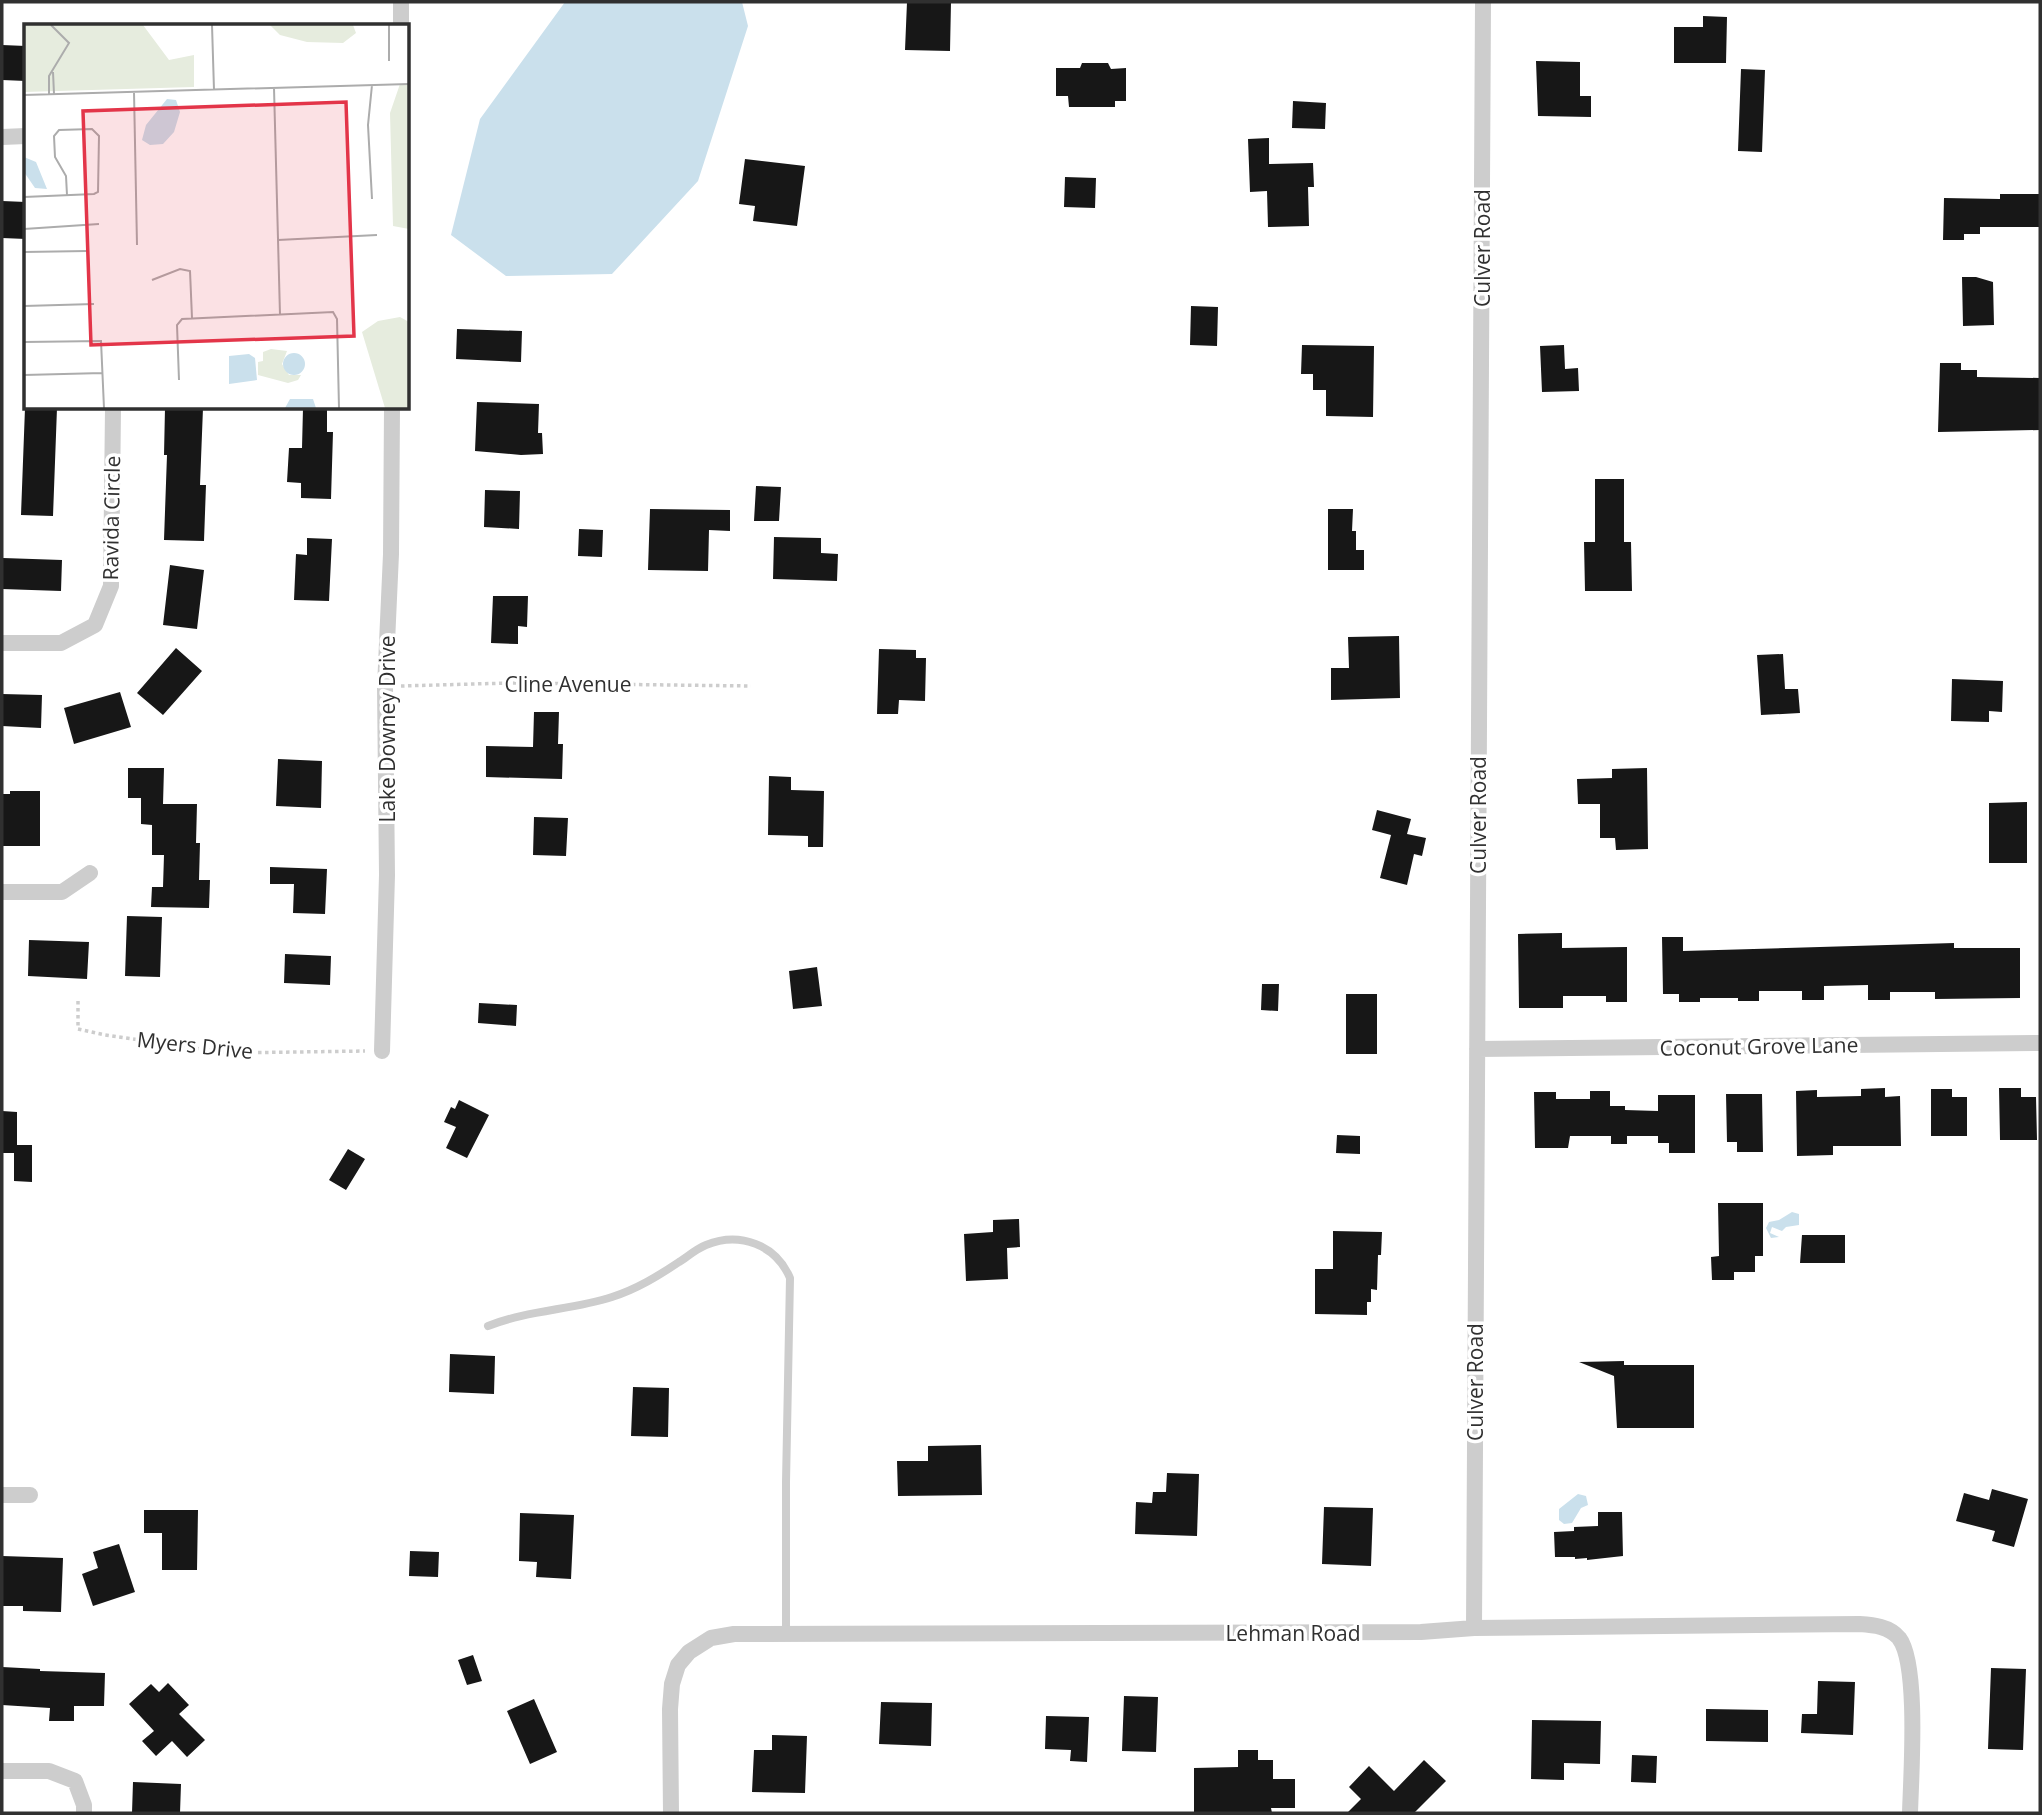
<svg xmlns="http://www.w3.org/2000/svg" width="2042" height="1815" viewBox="0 0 2042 1815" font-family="'Open Sans',sans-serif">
<rect width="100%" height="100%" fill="#fff"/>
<path fill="#cae0ec" d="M 565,2 L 742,2 L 748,26 L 698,181 L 612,274 L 506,276 L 451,235 L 480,119 Z
M 1792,1212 L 1799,1214 L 1799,1225 L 1786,1227 L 1782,1231 L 1772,1227 L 1770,1233 L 1779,1237 L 1771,1238 L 1766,1228 L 1769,1222 L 1779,1220 Z
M 1578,1494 L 1586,1496 L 1588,1505 L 1581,1508 L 1572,1523 L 1564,1524 L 1559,1520 L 1559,1509 Z"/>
<path fill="#171717" d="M 907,2 L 951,2 L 950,51 L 905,50 Z
M 1703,16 L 1727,17 L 1726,63 L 1674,63 L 1674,27 L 1703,27 Z
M 2,45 L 26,46 L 26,81 L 2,80 Z
M 1536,61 L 1580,62 L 1580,96 L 1591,96 L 1591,117 L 1538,116 Z
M 1082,63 L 1108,63 L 1111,69 L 1126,68 L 1126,101 L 1115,101 L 1115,107 L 1069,107 L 1068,96 L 1056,96 L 1056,68 L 1080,68 Z
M 1741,69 L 1765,70 L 1762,152 L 1738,151 Z
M 1293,101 L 1326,103 L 1325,129 L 1292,128 Z
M 1269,138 L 1269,164 L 1313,163 L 1314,187 L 1308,187 L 1309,226 L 1268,227 L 1267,191 L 1250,192 L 1248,139 Z
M 745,159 L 805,166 L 797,226 L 753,221 L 755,206 L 739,204 Z
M 1065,177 L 1096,178 L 1095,208 L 1064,207 Z
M 2000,194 L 2040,194 L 2040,227 L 1980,227 L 1980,234 L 1964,234 L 1964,240 L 1943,240 L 1944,198 L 2000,199 Z
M 2,201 L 26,202 L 26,239 L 2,238 Z
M 1962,277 L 1976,277 L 1993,282 L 1994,325 L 1963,326 Z
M 1191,306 L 1218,307 L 1217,346 L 1190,345 Z
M 457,329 L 522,331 L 521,362 L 456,359 Z
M 1302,345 L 1374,346 L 1373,417 L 1326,416 L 1326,390 L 1313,390 L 1313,374 L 1301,374 Z
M 1564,345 L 1565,369 L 1578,368 L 1579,391 L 1542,392 L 1540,346 Z
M 1940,363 L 1961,363 L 1961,370 L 1977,370 L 1977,377 L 2040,378 L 2040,430 L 1938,432 Z
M 477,402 L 539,404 L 538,433 L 542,433 L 543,454 L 521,455 L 475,451 Z
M 25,408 L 57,408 L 53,516 L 21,515 Z
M 165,408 L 203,408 L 200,485 L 206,485 L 204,541 L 164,540 L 167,455 L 164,455 Z
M 303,408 L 327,408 L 327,432 L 333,432 L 331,499 L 301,498 L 301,483 L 287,482 L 289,448 L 302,448 Z
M 1595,479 L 1624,479 L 1624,542 L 1631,542 L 1632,591 L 1585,591 L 1584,542 L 1595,542 Z
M 756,486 L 781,487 L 779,521 L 754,521 Z
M 485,490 L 520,491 L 519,529 L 484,527 Z
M 650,509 L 730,510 L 730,531 L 709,530 L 708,571 L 648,570 Z
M 1328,509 L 1353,509 L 1352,531 L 1356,531 L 1356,550 L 1364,550 L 1364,570 L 1328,570 Z
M 579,529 L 603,530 L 602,557 L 578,556 Z
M 774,537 L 821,538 L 821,553 L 838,554 L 837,581 L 773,579 Z
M 307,538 L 332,539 L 329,601 L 294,600 L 296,554 L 307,555 Z
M 3,558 L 62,560 L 61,591 L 2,589 Z
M 170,565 L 204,570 L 197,629 L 163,625 Z
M 493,596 L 528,596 L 527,627 L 518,626 L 518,644 L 491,643 Z
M 1399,636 L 1400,698 L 1331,700 L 1331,668 L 1349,668 L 1348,637 Z
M 176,648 L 202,671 L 163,715 L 137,693 Z
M 879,649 L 916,650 L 916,658 L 926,658 L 925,701 L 899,700 L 898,714 L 877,714 Z
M 1783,654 L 1785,689 L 1798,689 L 1800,713 L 1761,715 L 1757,655 Z
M 1952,679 L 2003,681 L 2002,712 L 1989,711 L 1989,722 L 1951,721 Z
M 120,692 L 131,727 L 74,744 L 64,708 Z
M 2,694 L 42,695 L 41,728 L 2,726 Z
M 534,712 L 559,712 L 558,744 L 563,744 L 562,779 L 486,777 L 486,746 L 533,747 Z
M 278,759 L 322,761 L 321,808 L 276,806 Z
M 128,768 L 164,768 L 163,804 L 197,804 L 196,843 L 200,843 L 199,880 L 210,880 L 209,908 L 151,907 L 152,887 L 163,887 L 164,855 L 152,855 L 152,825 L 141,824 L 141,798 L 128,798 Z
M 1647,768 L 1648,849 L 1616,850 L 1615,838 L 1600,838 L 1600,804 L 1578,804 L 1577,779 L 1612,778 L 1612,769 Z
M 769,776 L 791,777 L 791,790 L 824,791 L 823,847 L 808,847 L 808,836 L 768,835 Z
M 10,791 L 40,791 L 40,846 L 2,846 L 2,794 L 10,794 Z
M 2027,802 L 2027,863 L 1989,863 L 1989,803 Z
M 1377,810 L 1411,819 L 1407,834 L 1426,838 L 1422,856 L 1414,854 L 1407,885 L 1380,878 L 1391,835 L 1372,830 Z
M 534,817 L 568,818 L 566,856 L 533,855 Z
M 270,867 L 327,869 L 325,914 L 293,913 L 294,884 L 270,884 Z
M 127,916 L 162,917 L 160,977 L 125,976 Z
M 1562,933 L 1562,948 L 1627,947 L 1627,1002 L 1606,1002 L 1606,996 L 1563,996 L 1563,1008 L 1519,1008 L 1518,934 Z
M 1662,937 L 1683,937 L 1683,951 L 1954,943 L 1954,948 L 2020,948 L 2020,998 L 1935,999 L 1935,992 L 1890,992 L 1890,1000 L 1868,1000 L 1868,985 L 1824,986 L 1824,1000 L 1802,1000 L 1802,991 L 1759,991 L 1759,1001 L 1738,1001 L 1738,998 L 1700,998 L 1700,1002 L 1679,1002 L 1679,994 L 1663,994 Z
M 29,940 L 89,942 L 87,979 L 28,976 Z
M 285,954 L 331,956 L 330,985 L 284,983 Z
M 817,967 L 822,1006 L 793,1009 L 789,971 Z
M 1262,984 L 1279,984 L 1278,1011 L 1261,1010 Z
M 1346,994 L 1377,994 L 1377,1054 L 1346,1054 Z
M 479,1003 L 517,1005 L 516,1026 L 478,1023 Z
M 1885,1088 L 1885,1097 L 1900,1096 L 1901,1146 L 1833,1146 L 1833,1155 L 1797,1156 L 1796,1091 L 1817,1090 L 1817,1097 L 1861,1096 L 1861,1089 Z
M 1999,1088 L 2021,1088 L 2021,1097 L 2036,1097 L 2037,1140 L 2000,1140 Z
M 1931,1089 L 1952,1089 L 1952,1097 L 1967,1097 L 1967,1136 L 1931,1136 Z
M 1590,1091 L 1610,1091 L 1610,1106 L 1625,1106 L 1625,1110 L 1658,1111 L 1658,1095 L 1695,1095 L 1695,1153 L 1669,1153 L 1669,1143 L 1658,1143 L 1658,1136 L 1627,1136 L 1627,1144 L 1611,1144 L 1611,1136 L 1570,1136 L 1568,1148 L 1535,1148 L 1534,1092 L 1556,1092 L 1556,1099 L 1590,1099 Z
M 1726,1094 L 1762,1094 L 1763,1152 L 1737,1152 L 1737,1142 L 1727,1142 Z
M 459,1100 L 489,1115 L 467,1158 L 446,1148 L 456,1127 L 444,1122 L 451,1107 L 455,1109 Z
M 2,1111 L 17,1112 L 17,1145 L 32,1145 L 32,1182 L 14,1181 L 14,1153 L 2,1153 Z
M 1337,1135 L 1360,1136 L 1360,1154 L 1336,1153 Z
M 348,1149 L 365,1159 L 346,1190 L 329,1180 Z
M 1718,1203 L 1763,1203 L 1763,1256 L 1755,1256 L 1755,1272 L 1734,1272 L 1734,1280 L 1712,1280 L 1711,1257 L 1719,1256 Z
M 1019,1219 L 1020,1247 L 1007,1248 L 1008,1279 L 966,1281 L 964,1234 L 993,1232 L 993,1220 Z
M 1333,1231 L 1382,1232 L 1381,1255 L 1378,1255 L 1377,1290 L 1371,1289 L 1371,1302 L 1367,1302 L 1367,1315 L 1315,1314 L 1315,1269 L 1333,1269 Z
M 1802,1235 L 1845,1235 L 1845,1263 L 1800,1263 Z
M 450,1354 L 495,1356 L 494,1394 L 449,1392 Z
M 1624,1361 L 1624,1365 L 1694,1365 L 1694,1428 L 1617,1428 L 1614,1376 L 1579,1362 Z
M 633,1387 L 669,1388 L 668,1437 L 631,1436 Z
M 981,1445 L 982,1495 L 898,1496 L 897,1461 L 928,1461 L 928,1446 Z
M 1167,1473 L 1199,1474 L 1197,1536 L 1135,1534 L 1136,1502 L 1152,1503 L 1153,1492 L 1166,1492 Z
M 1992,1489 L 2028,1499 L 2014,1547 L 1992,1541 L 1995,1531 L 1956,1521 L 1964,1493 L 1989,1500 Z
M 1324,1507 L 1373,1508 L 1371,1566 L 1322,1564 Z
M 144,1510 L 198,1510 L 197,1570 L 162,1570 L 162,1533 L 144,1533 Z
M 1598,1512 L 1622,1512 L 1623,1556 L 1587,1560 L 1587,1558 L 1575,1559 L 1575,1557 L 1555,1557 L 1554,1532 L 1574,1531 L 1574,1527 L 1598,1526 Z
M 520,1513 L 574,1515 L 571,1579 L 536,1577 L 537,1562 L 519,1561 Z
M 119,1544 L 135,1592 L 93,1606 L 82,1574 L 98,1568 L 93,1552 Z
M 410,1551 L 439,1552 L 438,1577 L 409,1576 Z
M 2,1556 L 63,1558 L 61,1612 L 23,1611 L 23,1606 L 2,1606 Z
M 473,1655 L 482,1681 L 467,1685 L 458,1660 Z
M 2,1667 L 40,1669 L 40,1671 L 105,1673 L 104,1706 L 74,1706 L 74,1721 L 49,1721 L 50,1708 L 2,1705 Z
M 1991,1668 L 2026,1669 L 2023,1750 L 1988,1749 Z
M 1818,1681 L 1855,1682 L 1853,1735 L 1801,1733 L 1802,1714 L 1817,1714 Z
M 168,1683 L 189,1705 L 179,1714 L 205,1740 L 187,1757 L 172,1741 L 156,1756 L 142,1741 L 154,1731 L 129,1704 L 151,1684 L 159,1692 Z
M 1124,1696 L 1158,1697 L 1156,1752 L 1122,1751 Z
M 534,1699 L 557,1752 L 530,1764 L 507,1711 Z
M 881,1702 L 932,1703 L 931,1746 L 879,1744 Z
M 1706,1709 L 1768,1710 L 1768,1742 L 1706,1741 Z
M 1046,1716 L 1089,1717 L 1087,1762 L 1070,1761 L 1071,1750 L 1045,1749 Z
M 1532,1720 L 1601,1721 L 1600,1764 L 1564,1763 L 1564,1780 L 1531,1779 Z
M 772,1735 L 807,1736 L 805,1793 L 752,1792 L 754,1750 L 772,1750 Z
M 1238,1750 L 1258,1750 L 1258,1760 L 1273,1760 L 1273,1779 L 1295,1779 L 1295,1808 L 1271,1808 L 1272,1813 L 1194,1813 L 1194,1768 L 1238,1767 Z
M 1632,1755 L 1657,1756 L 1656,1783 L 1631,1782 Z
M 1424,1760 L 1446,1781 L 1414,1813 L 1347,1813 L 1361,1799 L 1349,1787 L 1369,1766 L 1394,1791 Z
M 133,1782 L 181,1784 L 180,1813 L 132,1813 Z"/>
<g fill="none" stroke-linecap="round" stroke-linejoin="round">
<path stroke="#cdcdcd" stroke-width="3.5" stroke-dasharray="3.5 3.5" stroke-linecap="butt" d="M 401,686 L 509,683 L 751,686
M 78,1001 L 78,1029 L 105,1035 L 229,1053 L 365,1051"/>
<path stroke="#cdcdcd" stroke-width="8" d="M 488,1326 C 528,1310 572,1310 612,1297 C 637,1289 658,1276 679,1262 C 687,1257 696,1249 706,1245 C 740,1231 776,1245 790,1278 L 786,1482 L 786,1634"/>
<path stroke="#cdcdcd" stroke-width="16" d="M 401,26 L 401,2
M 2,137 L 26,136
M 2,643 L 61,643 L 95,625 L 111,586 L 113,408
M 2,892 L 62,892 L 90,873
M 1477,1049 L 2040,1043
M 382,1051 L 387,875 L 385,687 L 391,554 L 392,408
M 2,1495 L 30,1495
M 1474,1628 L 1483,2
M 2,1771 L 49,1771 L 75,1781 L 84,1805 L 84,1813
M 671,1813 L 670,1709 L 672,1684 L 678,1665 L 689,1652 L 711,1638 L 734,1634 L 1421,1632 L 1474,1628 L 1859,1624 C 1873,1625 1889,1626 1899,1638 C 1919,1664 1911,1776 1910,1813"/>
</g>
<g text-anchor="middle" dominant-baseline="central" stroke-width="7" stroke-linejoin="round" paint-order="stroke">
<g font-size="21" fill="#303030" stroke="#fff">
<text transform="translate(1482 248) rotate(-90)">Culver Road</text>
<text transform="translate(111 518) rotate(-89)">Ravida Circle</text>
<text x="568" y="684">Cline Avenue</text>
<text transform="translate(387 729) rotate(-90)">Lake Downey Drive</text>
<text transform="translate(1478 815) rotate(-90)">Culver Road</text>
<text transform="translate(195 1045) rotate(6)">Myers Drive</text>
<text transform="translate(1759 1046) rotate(-1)">Coconut Grove Lane</text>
<text transform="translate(1475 1382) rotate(-90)">Culver Road</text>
<text x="1293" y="1633">Lehman Road</text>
</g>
</g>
<g transform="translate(24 24)">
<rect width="385" height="385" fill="#fff"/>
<path d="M 0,1 L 119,1 L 145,36 L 170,31 L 170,63 L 0,68 ZM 246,1 L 329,1 L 332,9 L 319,19 L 283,18 L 256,11 ZM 376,60 L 385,60 L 385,205 L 369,202 L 366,89 ZM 376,293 L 385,298 L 385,384 L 361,384 L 338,308 L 354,297 ZM 247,325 L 263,327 L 258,340 L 265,351 L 277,351 L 274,356 L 264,359 L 234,351 L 234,338 L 239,337 L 239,328 Z" fill="#e6ecde"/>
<path d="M 143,75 L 152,76 L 156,88 L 150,108 L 139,120 L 126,121 L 118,116 L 122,101 ZM 0,133 L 12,138 L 23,165 L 11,164 L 0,148 ZM259 340a11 11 0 1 1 22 0a11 11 0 1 1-22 0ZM 225,330 L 231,334 L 233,356 L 205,360 L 205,332 ZM 266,375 L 289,375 L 292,384 L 261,384 Z" fill="#cae0ec"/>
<path fill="none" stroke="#acacac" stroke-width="2" d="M 188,1 L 190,66M 365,1 L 365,37M 29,48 L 30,70M 348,61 L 344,101 L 348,175M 250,64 L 256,291M 110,68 L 113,221M 25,70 L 25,52 L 45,19 L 27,1M 0,71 L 385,60M 0,173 L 70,170 L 74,168 L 75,112 L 68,105 L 35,106 L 30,112 L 31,133 L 42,152 L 43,171M 0,205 L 75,200M 254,216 L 353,211M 0,228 L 63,227M 128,256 L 156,245 L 166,247 L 168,294M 0,282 L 70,280M 0,318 L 77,317 L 80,384M 0,351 L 79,349M 155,356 L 153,301 L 158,295 L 309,288 L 313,295 L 315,384"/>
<path fill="#e33549" fill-opacity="0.15" stroke="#e33549" stroke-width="3.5" d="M 322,78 L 330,312 L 67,321 L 59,87 Z"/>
<rect width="385" height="385" fill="none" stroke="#303030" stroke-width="3.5"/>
</g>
<rect width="2042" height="1815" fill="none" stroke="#303030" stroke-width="7"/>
</svg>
